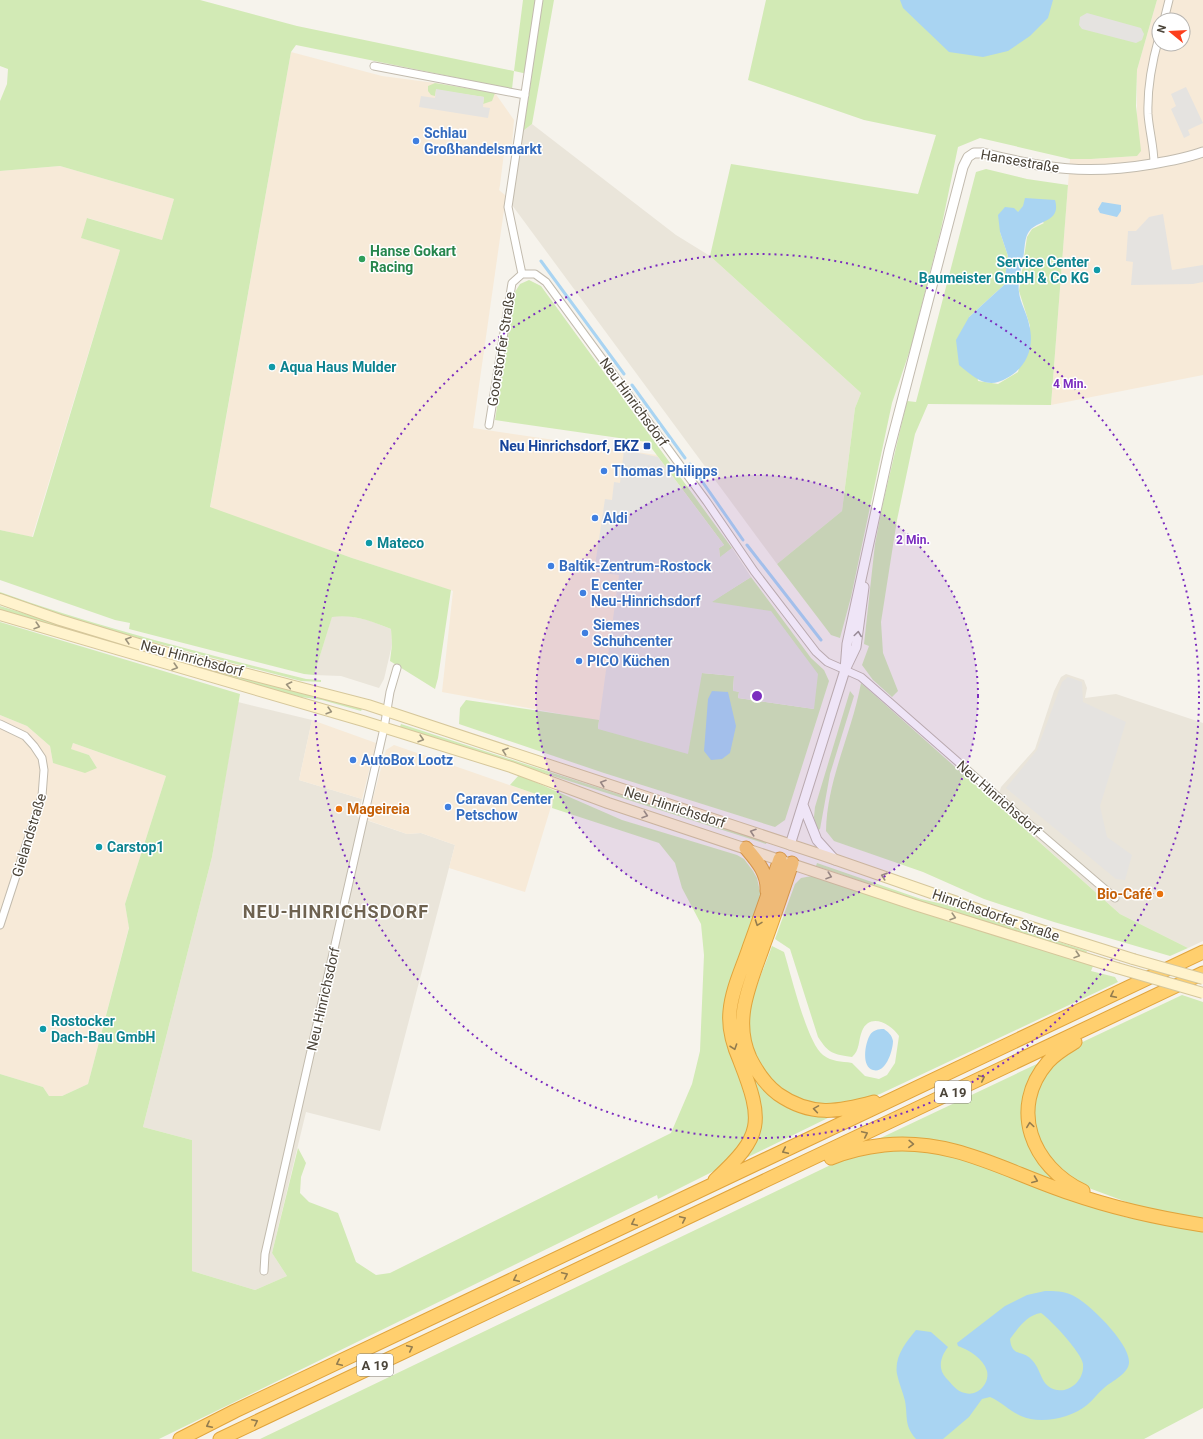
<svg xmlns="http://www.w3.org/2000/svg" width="1203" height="1439" viewBox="0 0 1203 1439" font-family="Roboto,sans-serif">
<rect width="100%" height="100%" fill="#f6f3ec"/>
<path fill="#eae5da" d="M 532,124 L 676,235 L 710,256 L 861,393 L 855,408 L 842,511 L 777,564 L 512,205 L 523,131 Z
M 344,615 L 368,620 L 391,629 L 392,645 L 384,679 L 379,688 L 341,676 L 314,675 L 332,616 Z
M 1066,674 L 1084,680 L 1087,688 L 1085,698 L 1116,694 L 1203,723 L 1203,941 L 1188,948 L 1120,914 L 996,803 L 1001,787 L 1035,749 L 1054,691 L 1061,677 Z
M 238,702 L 312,720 L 299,780 L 362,799 L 357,817 L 407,834 L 421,833 L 455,845 L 380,1131 L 306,1112 L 272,1253 L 287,1276 L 255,1290 L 192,1271 L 192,1140 L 143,1127 L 212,857 Z"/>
<path fill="#f7ead8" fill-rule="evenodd" d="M 1157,0 L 1203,0 L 1203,375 L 1051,405 L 1070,159 L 1091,159 L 1137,156 L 1137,70 ZM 1159,20 L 1183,20 L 1183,44 L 1159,44 Z
M 291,52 L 382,76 L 435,83 L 495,93 L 514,120 L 512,144 L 505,145 L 500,185 L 499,190 L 506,196 L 473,428 L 657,455 L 724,545 L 720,557 L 732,548 L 751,577 L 712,601 L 599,721 L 442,692 L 453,591 L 352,558 L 210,508 Z
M 60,166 L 174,199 L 162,240 L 88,218 L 82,238 L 120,250 L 32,537 L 0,530 L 0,171 Z
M 0,715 L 27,726 L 50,746 L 53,763 L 97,768 L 89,755 L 70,749 L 73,743 L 166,776 L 125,904 L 129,927 L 88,1084 L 62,1096 L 49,1096 L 43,1087 L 0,1074 Z
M 312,720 L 376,743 L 362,799 L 299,780 Z
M 394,745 L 553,800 L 525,892 L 449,868 L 455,845 L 421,833 L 407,834 L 367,820 L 386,750 Z"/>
<path fill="#d2eab5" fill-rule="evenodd" d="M 0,0 L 200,0 L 297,26 L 514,71 L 523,0 L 554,0 L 532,124 L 523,131 L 532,75 L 514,71 L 512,89 L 296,45 L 291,52 L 210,507 L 352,558 L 451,590 L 438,678 L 435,689 L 390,661 L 392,645 L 391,629 C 371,621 353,614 332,617 L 314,675 L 304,674 L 129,629 L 130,623 L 115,620 L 0,580 L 0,530 L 33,537 L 120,250 L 81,238 L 87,218 L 162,240 L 174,199 L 60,166 L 0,171 L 0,101 L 7,84 L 8,69 L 0,66 Z
M 766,0 L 1157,0 L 1137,70 L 1136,106 L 1141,151 L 1137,156 L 1091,159 L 1070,159 L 980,138 L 958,147 L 941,229 L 911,347 L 892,403 L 851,597 L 840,638 L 831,635 L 777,564 L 842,511 L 855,408 L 861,393 L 710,256 L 731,164 L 918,194 L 936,135 L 864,120 L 748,80 Z
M 435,83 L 495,93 L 492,101 L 483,104 L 484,97 L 436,90 L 435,96 L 431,95 L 428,91 L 428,86 Z
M 986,169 L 1027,179 L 1068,185 L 1051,405 L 928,404 L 915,434 L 897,520 L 881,622 L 883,653 L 898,691 L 892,697 L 873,680 L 862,665 L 869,646 L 864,644 L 875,544 L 883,503 L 907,401 L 916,402 L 976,172 ZM 1023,207 L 1044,223 L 1032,229 L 1027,237 L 1019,291 L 1030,326 L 1018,372 L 998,384 L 978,381 L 969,317 L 1004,285 L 1008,256 L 1000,232 Z
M 529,280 L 541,286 L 732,548 L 720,558 L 719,548 L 724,545 L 647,442 L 495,420 L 515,292 L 520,284 Z
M 751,577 L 811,658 L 824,670 L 829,681 L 785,820 L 775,827 L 604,773 L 459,724 L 460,708 L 466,700 L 599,720 L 598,729 L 702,673 L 734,676 L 733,690 L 739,692 L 738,698 L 814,709 L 711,602 Z
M 0,592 C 99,628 203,653 306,679 L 321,680 L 321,682 L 301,681 C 200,654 98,630 0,595 Z
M 0,606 L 179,661 L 362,709 L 361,711 L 322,700 L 301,697 L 178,665 L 0,611 Z
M 0,622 L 240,694 L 212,857 L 143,1127 L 192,1140 L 192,1271 L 255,1290 L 287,1276 L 272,1253 L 298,1148 L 306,1163 L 301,1177 L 300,1193 L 309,1202 L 338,1213 L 356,1262 L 376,1275 L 390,1273 L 671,1133 L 692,1084 L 700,1051 L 704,955 L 701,924 L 682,888 L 675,863 L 659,843 L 552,808 L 553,800 L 510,785 L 519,775 L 622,820 L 737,855 L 744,859 L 753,871 L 757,878 L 761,896 L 728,989 L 751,1110 L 747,1136 L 720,1168 L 658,1199 L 657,1195 L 159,1439 L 0,1439 L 0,1074 L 43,1087 L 49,1096 L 62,1096 L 88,1084 L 129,928 L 125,904 L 166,776 L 73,743 L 71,749 L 89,755 L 97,768 L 85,773 L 53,763 L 50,746 L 27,726 L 0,715 Z
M 861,683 L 1120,914 L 1188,948 L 1170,956 L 1054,922 L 984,899 L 923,872 L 834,841 L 826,831 C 827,779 852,733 861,683 Z
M 850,691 L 854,696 L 830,774 L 820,829 L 817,831 L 814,817 L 815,807 Z
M 401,724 L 767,842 L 766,844 L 400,727 Z
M 817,863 L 921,899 L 968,910 L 1007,925 L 1087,951 L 1086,953 L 920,901 L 816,866 Z
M 812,876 L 1093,966 L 1091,971 L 1115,977 L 1118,982 L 880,1094 C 871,1097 861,1104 851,1105 C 809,1110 768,1094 753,1052 C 751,1046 748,1040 747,1034 C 744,1012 764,969 772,946 L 784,952 C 791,974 807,1043 823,1055 C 832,1062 841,1061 852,1063 L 865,1076 L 879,1079 L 887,1075 L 895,1063 L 899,1036 C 891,1024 870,1012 862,1031 C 858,1041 860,1050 852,1057 C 833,1054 829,1054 818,1037 L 790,949 L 775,939 L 795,884 L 801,878 Z
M 770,910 L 744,982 L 737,1012 L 771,1093 L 834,1115 L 746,1158 L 759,1126 L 737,1045 L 735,1003 Z
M 1182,995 L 1203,1002 L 1203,1220 L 1148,1210 L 1078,1184 L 1063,1175 L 1035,1136 L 1033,1103 L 1045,1073 L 1072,1047 Z
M 1041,1062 L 1025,1130 L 1031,1151 L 1042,1168 L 1061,1185 L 1001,1161 L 870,1143 Z
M 904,1148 L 944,1152 L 1125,1217 L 1203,1232 L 1203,1408 L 1144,1439 L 260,1439 L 843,1159 L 875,1151 Z"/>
<path fill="#e5e3e0" d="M 1087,13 L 1141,28 L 1144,34 L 1142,40 L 1136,43 L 1082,29 L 1079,25 L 1080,17 Z
M 1186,87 L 1203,123 L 1188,130 L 1190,135 L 1184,138 L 1171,109 L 1176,106 L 1171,94 Z
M 436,89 L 484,97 L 483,107 L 490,108 L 488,118 L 419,107 L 421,96 L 435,98 Z
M 1163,214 L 1172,270 L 1203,265 L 1203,282 L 1193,284 L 1131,285 L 1133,262 L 1126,261 L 1128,231 L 1136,231 L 1149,217 Z
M 624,450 L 658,457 L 724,545 L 719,548 L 720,557 L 732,548 L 751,577 L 712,602 L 771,611 L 818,674 L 814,709 L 738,698 L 739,692 L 733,691 L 734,676 L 702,673 L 688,754 L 598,729 L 619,575 L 594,572 L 605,499 L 612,500 L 614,482 L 620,483 Z
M 1068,677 L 1082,682 L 1083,702 L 1126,722 L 1100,806 L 1107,837 L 1132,855 L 1125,880 L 1116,879 L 1006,788 L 1037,750 L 1062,682 Z"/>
<path fill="#a9d4f2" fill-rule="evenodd" d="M 900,0 L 1053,0 L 1048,18 L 1030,36 L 1008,51 L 983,57 L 949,52 L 903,8 Z
M 1025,198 L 1055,200 C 1061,221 1041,220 1031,229 C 1025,235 1025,244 1024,252 C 1023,264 1017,280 1019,292 C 1020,303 1027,313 1029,324 C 1035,347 1027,367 1007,378 C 987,390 975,378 959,365 L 956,340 L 969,317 L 1004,285 L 1008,256 L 1000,232 L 998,215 L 1005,207 L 1014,208 L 1018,212 L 1023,206 Z
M 1102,202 L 1121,205 L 1121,211 L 1117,217 L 1100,213 L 1098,209 Z
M 712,691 L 728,692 L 736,726 L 730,753 L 722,759 L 711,760 L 704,751 L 708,699 Z
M 884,1029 C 888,1032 892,1035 893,1041 C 893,1050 886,1074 873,1070 C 861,1067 865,1043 870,1035 C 873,1030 878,1029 884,1029 Z
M 1045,1291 C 1054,1291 1064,1291 1072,1295 C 1088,1302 1131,1344 1129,1363 C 1128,1374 1112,1381 1104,1388 C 1098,1393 1093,1400 1087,1405 C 1071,1418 1040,1425 1021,1416 C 1009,1411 1002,1402 990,1397 L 982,1399 L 969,1417 L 943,1439 L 916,1439 C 904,1425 908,1418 905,1401 C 903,1392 899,1384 897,1374 C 894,1357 906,1342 916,1330 L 931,1332 L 948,1347 C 941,1356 937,1368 946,1378 C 951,1383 957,1392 965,1393 C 977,1397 990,1384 987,1371 C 983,1358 969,1350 958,1346 L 957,1343 L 1005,1306 L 1027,1295 ZM 1041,1313 C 1051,1320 1082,1353 1083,1364 C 1085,1383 1063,1398 1048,1386 C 1041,1381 1040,1368 1032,1360 C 1022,1349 1012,1358 1010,1339 C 1018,1328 1027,1315 1041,1313 Z"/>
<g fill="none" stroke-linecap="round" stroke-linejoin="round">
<path stroke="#a9d4f2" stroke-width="3" d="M 541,261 L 624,374
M 632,385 L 685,458
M 690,464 L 743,540
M 747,545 L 821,640"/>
<defs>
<path id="minor" d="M 1164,20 L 1169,0
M 374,66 L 525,95
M 1154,163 C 1154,147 1149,130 1148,114 C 1147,87 1152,62 1159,37
M 522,274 L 508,207 L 539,0
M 489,425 L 512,283 L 522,274 L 535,274 L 546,282 L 707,502 L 754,571 L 816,652 L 827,662 L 861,677 L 1030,825 L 1115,898
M 0,724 L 25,736 L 34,746 L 42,758 L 44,770 L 42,796 L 0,925
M 264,1271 L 265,1254 L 384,728 L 390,692 L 397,668"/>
<path id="tertiary" d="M 845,670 L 847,644 L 889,451 L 963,167 L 968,157 L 974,153 L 983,153 C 1045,169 1088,175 1152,164 C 1170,161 1187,158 1203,152
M 803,805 L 817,840 L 835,860
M 790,845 L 845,670 L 856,647 L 864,587"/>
<path id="secondary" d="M 0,599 L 60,620 L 178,656 L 368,705 L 825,856 L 1006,919 L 1133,959
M 0,615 L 363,721 L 511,767 L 608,803 L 915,905 L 1117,968"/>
<path id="motorway" d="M 746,848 C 757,861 768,873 767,891
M 792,863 C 783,890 774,917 764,944 C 751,982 732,1019 750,1058 C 757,1072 766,1085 778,1094 C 811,1117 838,1112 874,1102
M 1075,1042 C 1065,1048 1056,1053 1048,1062 C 1008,1108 1032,1167 1083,1191
M 831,1158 C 848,1151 866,1147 884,1145 C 954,1138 1006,1172 1070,1193 C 1113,1208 1158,1218 1203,1225
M 715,1180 C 763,1136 764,1122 740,1061 C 733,1045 728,1029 730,1011 C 732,989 742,969 749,948 C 760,918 770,889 780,859
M 180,1439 L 235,1411 L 1203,952
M 220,1439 L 1203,973"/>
</defs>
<use href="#minor" stroke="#c2bbae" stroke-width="9"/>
<use href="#tertiary" stroke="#c2bbae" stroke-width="11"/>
<use href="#secondary" stroke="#d6c79b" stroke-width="12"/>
<use href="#motorway" stroke="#e0a43c" stroke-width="15"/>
<use href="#minor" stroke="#fff" stroke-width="7"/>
<use href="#tertiary" stroke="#fff" stroke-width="9"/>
<use href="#secondary" stroke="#fff3cd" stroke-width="10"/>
<use href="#motorway" stroke="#ffcf6e" stroke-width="13"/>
<defs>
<path id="secondary-bridge" d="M 1133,959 L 1203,979
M 1117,968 L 1203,993"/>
</defs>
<use href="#secondary-bridge" stroke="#d6c79b" stroke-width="12" stroke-linecap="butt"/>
<use href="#secondary-bridge" stroke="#fff3cd" stroke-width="10"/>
</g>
<defs><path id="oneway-chevron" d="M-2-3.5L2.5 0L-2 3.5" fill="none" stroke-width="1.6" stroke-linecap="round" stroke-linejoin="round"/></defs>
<g stroke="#9c937c">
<use href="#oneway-chevron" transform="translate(37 626) rotate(17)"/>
<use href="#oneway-chevron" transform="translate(128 640) rotate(-163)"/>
<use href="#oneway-chevron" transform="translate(175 667) rotate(17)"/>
<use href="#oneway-chevron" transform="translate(289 685) rotate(-168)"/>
<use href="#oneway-chevron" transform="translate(329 711) rotate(16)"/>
<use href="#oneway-chevron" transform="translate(421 739) rotate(17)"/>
<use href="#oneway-chevron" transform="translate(505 751) rotate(-161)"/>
<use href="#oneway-chevron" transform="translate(603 783) rotate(-162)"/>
<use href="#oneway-chevron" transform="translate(645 815) rotate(18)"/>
<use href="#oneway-chevron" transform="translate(753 832) rotate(-162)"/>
<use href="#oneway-chevron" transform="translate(829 876) rotate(19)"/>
<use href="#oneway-chevron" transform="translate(884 876) rotate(-161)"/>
<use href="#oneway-chevron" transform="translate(953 917) rotate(17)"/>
<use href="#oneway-chevron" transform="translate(1077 955) rotate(17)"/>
</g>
<use stroke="#9c9892" href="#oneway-chevron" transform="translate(858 634) rotate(-82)"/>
<g stroke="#937c4e">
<use href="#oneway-chevron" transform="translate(758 923) rotate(110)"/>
<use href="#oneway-chevron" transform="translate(1113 995) rotate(154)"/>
<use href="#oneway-chevron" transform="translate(734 1047) rotate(71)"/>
<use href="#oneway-chevron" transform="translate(982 1078) rotate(-25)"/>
<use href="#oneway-chevron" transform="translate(816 1109) rotate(-171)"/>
<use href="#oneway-chevron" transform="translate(1030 1125) rotate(-98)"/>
<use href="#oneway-chevron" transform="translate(865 1134) rotate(-25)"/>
<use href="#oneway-chevron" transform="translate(911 1144) rotate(2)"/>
<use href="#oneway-chevron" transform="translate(785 1151) rotate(155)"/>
<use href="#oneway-chevron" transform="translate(1035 1180) rotate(22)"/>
<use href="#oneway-chevron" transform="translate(683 1219) rotate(-25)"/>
<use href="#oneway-chevron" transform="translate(634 1223) rotate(155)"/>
<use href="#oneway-chevron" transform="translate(565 1275) rotate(-25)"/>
<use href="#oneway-chevron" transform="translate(516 1279) rotate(155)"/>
<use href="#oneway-chevron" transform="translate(410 1348) rotate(-25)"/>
<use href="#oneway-chevron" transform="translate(339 1363) rotate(155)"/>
<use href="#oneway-chevron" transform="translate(255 1422) rotate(-26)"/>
<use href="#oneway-chevron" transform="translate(209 1425) rotate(153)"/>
</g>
<circle cx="757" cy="696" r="221" fill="#7b2cbf" fill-opacity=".12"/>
<g fill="none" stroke="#7b2cbf" stroke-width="2" stroke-dasharray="2 4">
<circle cx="757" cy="696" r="221"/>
<circle cx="757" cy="696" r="442"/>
</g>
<g fill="#3f7fe0" stroke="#fff" stroke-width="1.5">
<circle cx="416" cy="141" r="4"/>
<circle cx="604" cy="471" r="4"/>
<circle cx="595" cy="518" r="4"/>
<circle cx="551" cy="566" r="4"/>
<circle cx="583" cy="593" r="4"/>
<circle cx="585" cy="633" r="4"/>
<circle cx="579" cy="661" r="4"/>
<circle cx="353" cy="760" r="4"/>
<circle cx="448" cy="807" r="4"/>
</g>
<circle fill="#2e9e5b" stroke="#fff" stroke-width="1.5" cx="362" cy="259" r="4"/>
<g fill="#0f9aa8" stroke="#fff" stroke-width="1.5">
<circle cx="1097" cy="270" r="4"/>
<circle cx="272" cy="367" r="4"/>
<circle cx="369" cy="543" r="4"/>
<circle cx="99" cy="847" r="4"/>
<circle cx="43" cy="1029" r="4"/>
</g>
<rect fill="#1a4fb4" stroke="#fff" stroke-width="1.5" x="643" y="442" width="8" height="8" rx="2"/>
<g fill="#e8710a" stroke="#fff" stroke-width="1.5">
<circle cx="339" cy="809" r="4"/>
<circle cx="1160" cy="894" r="4"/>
</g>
<g text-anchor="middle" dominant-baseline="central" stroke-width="3" stroke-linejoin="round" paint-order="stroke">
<g fill="#fff" stroke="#817c74" stroke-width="1">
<rect x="935" y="1081" width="36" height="22" rx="3"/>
<rect x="357" y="1354" width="36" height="22" rx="3"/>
</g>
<g font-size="13" font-weight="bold" fill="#4b4439">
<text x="953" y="1092">A 19</text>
<text x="375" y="1365">A 19</text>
</g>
<g font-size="14" font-weight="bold" fill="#366cbe" stroke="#fff" text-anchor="start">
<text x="424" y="133">Schlau<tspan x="424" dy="16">Großhandelsmarkt</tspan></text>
<text x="612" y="471">Thomas Philipps</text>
<text x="603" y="518">Aldi</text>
<text x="559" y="566">Baltik-Zentrum-Rostock</text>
<text x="591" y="585">E center<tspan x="591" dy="16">Neu-Hinrichsdorf</tspan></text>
<text x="593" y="625">Siemes<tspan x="593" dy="16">Schuhcenter</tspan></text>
<text x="587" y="661">PICO Küchen</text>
<text x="361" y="760">AutoBox Lootz</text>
<text x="456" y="799">Caravan Center<tspan x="456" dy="16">Petschow</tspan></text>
</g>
<g font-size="14" fill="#4b4439" stroke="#fff">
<text transform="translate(1020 161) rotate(10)">Hansestraße</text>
<text transform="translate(501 349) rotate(-81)">Goorstorfer Straße</text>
<text transform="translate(634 402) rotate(54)">Neu Hinrichsdorf</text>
<text transform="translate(192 658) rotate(15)">Neu Hinrichsdorf</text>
<text transform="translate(999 798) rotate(41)">Neu Hinrichsdorf</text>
<text transform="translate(675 807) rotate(18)">Neu Hinrichsdorf</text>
<text transform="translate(29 835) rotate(-73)">Gielandstraße</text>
<text transform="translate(996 915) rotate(19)">Hinrichsdorfer Straße</text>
<text transform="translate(323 999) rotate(-77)">Neu Hinrichsdorf</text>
</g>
<g font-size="14" font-weight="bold" fill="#27864d" stroke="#fff" text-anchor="start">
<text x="370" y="251">Hanse Gokart<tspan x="370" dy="16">Racing</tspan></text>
</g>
<g font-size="14" font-weight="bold" fill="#0d838f" stroke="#fff" text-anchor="start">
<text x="1089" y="262" text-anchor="end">Service Center<tspan x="1089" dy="16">Baumeister GmbH &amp; Co KG</tspan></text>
<text x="280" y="367">Aqua Haus Mulder</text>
<text x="377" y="543">Mateco</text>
<text x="107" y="847">Carstop1</text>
<text x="51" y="1021">Rostocker<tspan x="51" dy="16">Dach-Bau GmbH</tspan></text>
</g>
<g font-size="14" font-weight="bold" fill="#164399" stroke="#fff" text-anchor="end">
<text x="639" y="446">Neu Hinrichsdorf, EKZ</text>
</g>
<g font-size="14" font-weight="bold" fill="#c56008" stroke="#fff" text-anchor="start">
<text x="347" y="809">Mageireia</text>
<text x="1152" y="894" text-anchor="end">Bio-Café</text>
</g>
<g font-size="18" font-weight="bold" letter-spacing="1" fill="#6e6250" stroke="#fff">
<text x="336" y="911">NEU-HINRICHSDORF</text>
</g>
</g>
<circle cx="757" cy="696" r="6" fill="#7b2cbf" stroke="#fff" stroke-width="2"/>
<g font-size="12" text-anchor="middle" font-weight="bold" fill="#7b2cbf" stroke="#fff" stroke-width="3" stroke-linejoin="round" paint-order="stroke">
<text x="1070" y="388">4 Min.</text>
<text x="913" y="544">2 Min.</text>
</g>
<g transform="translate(1171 32) rotate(288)"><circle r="19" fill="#ffffff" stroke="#b7b4b0"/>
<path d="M0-3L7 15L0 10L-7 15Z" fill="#fc3f1d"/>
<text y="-6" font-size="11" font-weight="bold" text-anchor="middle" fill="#4b4439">N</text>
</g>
</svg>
